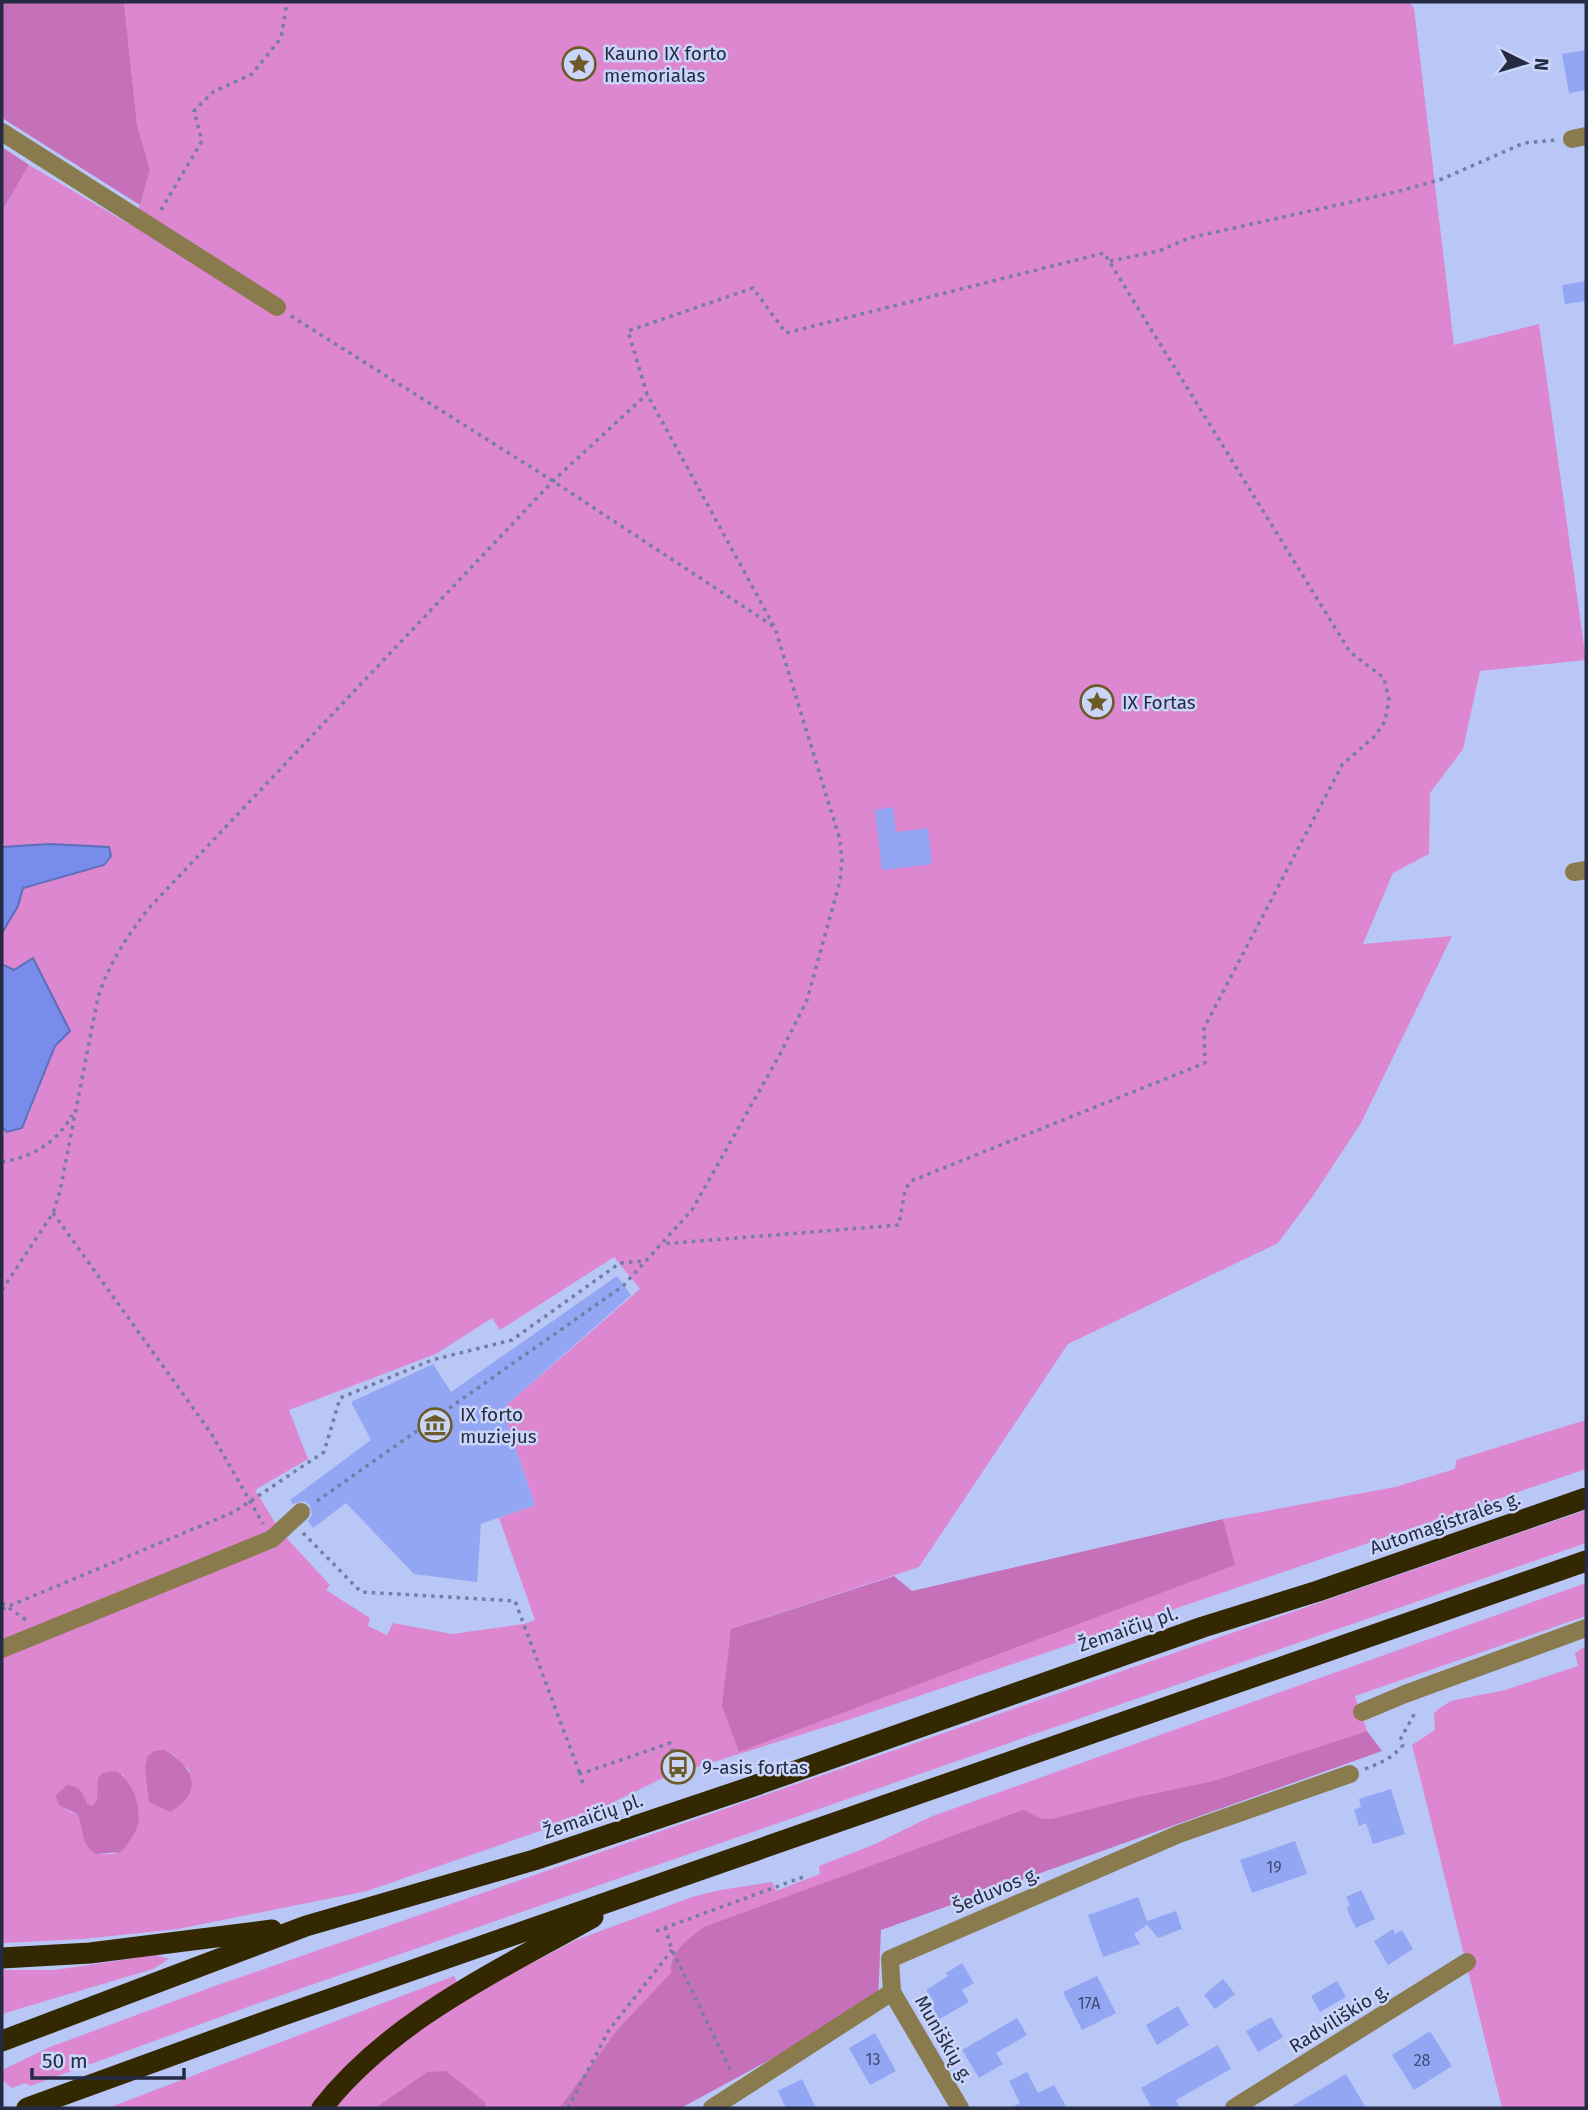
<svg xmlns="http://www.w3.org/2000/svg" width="1588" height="2110" viewBox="0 0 1588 2110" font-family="'Fira Sans',sans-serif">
<rect width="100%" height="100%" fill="#b9c7f7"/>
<path fill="#dd87d0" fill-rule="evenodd" d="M 124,2 L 1409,2 L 1414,8 L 1454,345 L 1539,324 L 1586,660 L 1480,671 L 1463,749 L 1430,793 L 1429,854 L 1393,873 L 1363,944 L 1452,936 L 1361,1123 L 1313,1196 L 1278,1243 L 1068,1344 L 919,1567 L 731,1629 L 1234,1565 L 1223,1519 L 1395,1487 L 1455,1469 L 1456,1460 L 1586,1420 L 1586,1469 L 851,1719 L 665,1777 L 589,1814 L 367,1891 L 178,1929 L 83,1939 L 2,1943 L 2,1127 L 8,1132 L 29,1114 L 55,1046 L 33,958 L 13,970 L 2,964 L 2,933 L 18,906 L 23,888 L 104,865 L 109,847 L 49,844 L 2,847 L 2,211 L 29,165 L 129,224 L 140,205 L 150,170 L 137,125 ZM 614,1257 L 640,1289 L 502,1409 L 535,1505 L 499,1518 L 535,1620 L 524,1624 L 452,1634 L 393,1623 L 387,1635 L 368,1626 L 370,1618 L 326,1590 L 330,1585 L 280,1531 L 255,1490 L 308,1459 L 289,1410 L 436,1354 L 492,1318 L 500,1330 ZM 173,1754 L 190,1771 L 164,1808 L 160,1806 ZM 122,1774 L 127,1781 L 139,1812 L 115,1854 L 96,1854 L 79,1817 C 70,1808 56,1811 56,1795 L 92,1807 Z
M 1586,1510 L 1586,1543 L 259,2003 L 30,2086 L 25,2083 L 12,2088 L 2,2080 L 2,2070 L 50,2047 L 212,1987 Z
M 1586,1583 L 1586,1616 L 1355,1696 L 1367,1731 L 1213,1781 L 1137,1797 L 1051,1819 L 1040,1818 L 672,1973 L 618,2029 L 559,2108 L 486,2108 L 485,2102 L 427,2072 L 375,2108 L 334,2108 L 382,2058 L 433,2019 L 501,1979 L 576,1940 L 692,1897 L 720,1890 L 772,1882 L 776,1891 L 820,1874 L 819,1866 L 873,1845 L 930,1817 Z
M 1586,1646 L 1586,2108 L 1502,2108 L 1412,1745 L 1435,1730 L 1434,1714 L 1438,1709 L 1451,1701 L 1505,1690 L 1578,1666 L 1575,1653 Z
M 156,1955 L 169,1959 L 153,1969 L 2,2014 L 2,1970 L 55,1970 Z
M 454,1976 L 458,1984 L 313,2108 L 108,2108 Z"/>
<path fill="#c770ba" d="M 2,2 L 124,2 L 137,125 L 150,170 L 140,205 L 2,118 Z
M 2,147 L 29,165 L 2,211 Z
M 1223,1519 L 1235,1565 L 739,1752 L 722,1706 L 731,1629 L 894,1576 L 912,1591 Z
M 1367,1731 L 1382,1751 L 881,1930 L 878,2001 L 681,2108 L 559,2108 L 618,2029 L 671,1973 C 670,1951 688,1939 704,1927 L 1023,1810 L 1040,1818 L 1051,1819 L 1137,1797 L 1213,1781 Z
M 164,1750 C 195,1766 204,1793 170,1812 L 149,1802 L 145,1769 L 147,1757 L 154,1751 Z
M 115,1771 C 131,1777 142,1807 138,1824 C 135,1834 128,1844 121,1852 L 96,1854 C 81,1845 84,1832 79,1818 C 74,1806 56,1813 56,1795 L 67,1785 C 80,1786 83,1793 87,1804 L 92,1806 L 97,1800 L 98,1778 L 103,1773 Z
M 446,2071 L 485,2102 L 486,2108 L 375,2108 L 427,2072 Z"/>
<path fill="#778ceb" stroke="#5e6fb9" stroke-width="2" d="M 49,844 L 109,847 L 111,856 L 104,865 L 23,888 L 18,906 L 2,933 L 2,847 Z
M 33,958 L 70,1031 L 55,1046 L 22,1128 L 7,1132 L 2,1127 L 2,964 L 14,970 Z"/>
<path fill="#92a6f4" d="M 1586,50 L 1586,90 L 1569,93 L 1562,54 Z
M 1586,281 L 1586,301 L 1565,304 L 1562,285 Z
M 893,807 L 896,832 L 928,828 L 932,864 L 882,870 L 875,810 Z
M 617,1276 L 631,1295 L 502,1409 L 535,1505 L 481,1524 L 477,1582 L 414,1574 L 346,1503 L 313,1528 L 308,1521 L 312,1515 L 310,1505 L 304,1501 L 293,1504 L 290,1500 L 371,1440 L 351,1402 L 433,1364 L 451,1392 Z
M 1391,1789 L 1405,1834 L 1373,1844 L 1366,1823 L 1359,1826 L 1354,1810 L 1361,1807 L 1359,1799 Z
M 1295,1841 L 1307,1874 L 1252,1893 L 1240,1860 Z
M 1361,1890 L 1375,1919 L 1356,1928 L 1348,1912 L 1347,1907 L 1350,1905 L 1346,1897 Z
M 1138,1897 L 1147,1921 L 1176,1911 L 1182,1929 L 1158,1938 L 1147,1925 L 1134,1934 L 1140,1944 L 1103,1957 L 1088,1915 Z
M 1393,1929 L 1395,1934 L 1402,1930 L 1413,1949 L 1388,1965 L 1374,1941 Z
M 962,1963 L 974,1983 L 962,1990 L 969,2002 L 938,2020 L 928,2005 L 934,2002 L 926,1990 L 948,1976 L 946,1973 Z
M 1097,1976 L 1116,2013 L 1082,2030 L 1063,1992 Z
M 1223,1979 L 1235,1994 L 1215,2009 L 1204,1995 Z
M 1337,1981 L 1346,1997 L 1320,2012 L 1311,1996 Z
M 1178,2006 L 1189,2025 L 1157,2045 L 1146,2025 Z
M 1271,2017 L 1283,2037 L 1258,2052 L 1246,2031 Z
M 1017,2018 L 1027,2035 L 996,2053 L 1003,2064 L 979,2078 L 962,2050 Z
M 1430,2031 L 1452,2066 L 1414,2090 L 1392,2055 Z
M 875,2033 L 896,2071 L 870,2085 L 849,2048 Z
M 1218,2045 L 1231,2069 L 1176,2100 L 1180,2108 L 1152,2108 L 1141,2088 Z
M 1027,2072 L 1038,2093 L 1054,2085 L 1067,2108 L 1011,2108 L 1020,2103 L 1009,2081 Z
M 1346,2074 L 1366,2108 L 1289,2108 Z
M 802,2079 L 816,2108 L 786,2108 L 778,2091 Z"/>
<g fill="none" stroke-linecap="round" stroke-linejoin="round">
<path stroke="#737ea2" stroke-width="3.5" stroke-dasharray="3.5 5" stroke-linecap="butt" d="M 161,210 L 202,141 L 194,111 L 213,92 L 252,74 L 281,38 L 287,2
M 1110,261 L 1159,251 L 1189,238 L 1400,191 L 1442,179 L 1524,143 L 1556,140
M 291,316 L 553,481 L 773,626
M 2,1162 C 32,1157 57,1143 72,1115
M 53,1213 L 211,1433 L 263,1524
M 2,1290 L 53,1213 L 60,1191 L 98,997 C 110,962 127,936 149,908 L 553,481 L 647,394
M 317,1501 L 623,1286 L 692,1210 L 779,1056 L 807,1000 L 840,881 L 842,862 L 840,840 L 775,628 L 647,394 L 628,331 L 753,288 L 786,333 L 1104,253 L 1350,652 L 1384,678 L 1389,700 L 1385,721 L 1375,736 L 1342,765 L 1204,1028 L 1205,1063 L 911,1181 L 905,1190 L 899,1225 L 661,1244
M 303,1533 L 361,1592 L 515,1601 L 580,1774
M 2,1603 L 26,1620
M 2,1609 L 234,1512 L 324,1452 L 340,1398 L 432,1360 L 512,1340 L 620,1263 L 644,1261
M 1365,1769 C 1380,1763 1393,1758 1403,1745 L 1401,1738 L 1416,1711
M 583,1783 L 580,1774 L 670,1743 L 678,1767
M 665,1927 L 672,1950 L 732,2073
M 656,1931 L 803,1877
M 568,2108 L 609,2030 L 672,1950"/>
<path stroke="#8a7b4f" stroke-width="18" d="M 2,132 L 277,307
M 1572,139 L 1586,136
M 1574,872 L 1586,870
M 2,1649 L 272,1539 L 301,1512
M 1362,1712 L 1405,1694 L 1586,1628
M 712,2108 L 892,1992
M 960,2108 L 892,1992 L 890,1959 L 1179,1834 L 1350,1774
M 1234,2108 L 1467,1962"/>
<path stroke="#332800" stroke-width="21" d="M 2,1958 L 90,1953 L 272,1930
M 2,2041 L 306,1926 L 534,1860 L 745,1789 L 1203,1627 L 1318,1591 L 1586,1498
M 27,2108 L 275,2018 L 1586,1561
M 322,2108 C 391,2020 498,1971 593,1917"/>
</g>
<defs>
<symbol id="sight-ring" viewBox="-11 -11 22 22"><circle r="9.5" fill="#cad5f9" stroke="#6a5b28" stroke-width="1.5"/><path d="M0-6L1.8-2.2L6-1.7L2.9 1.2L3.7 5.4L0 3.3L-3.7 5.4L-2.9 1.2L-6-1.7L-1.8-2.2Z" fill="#6a5b28"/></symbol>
<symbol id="museum-ring" viewBox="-11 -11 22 22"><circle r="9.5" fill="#cad5f9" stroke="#6a5b28" stroke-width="1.5"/><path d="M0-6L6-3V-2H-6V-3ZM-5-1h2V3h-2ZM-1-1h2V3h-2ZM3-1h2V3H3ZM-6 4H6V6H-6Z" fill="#6a5b28"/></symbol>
<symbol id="bus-ring" viewBox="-11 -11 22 22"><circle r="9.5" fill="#cad5f9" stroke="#6a5b28" stroke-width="1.5"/><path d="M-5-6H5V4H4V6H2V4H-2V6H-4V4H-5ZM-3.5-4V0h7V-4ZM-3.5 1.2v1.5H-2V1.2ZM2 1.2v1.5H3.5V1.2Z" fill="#6a5b28"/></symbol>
</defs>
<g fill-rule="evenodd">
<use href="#sight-ring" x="560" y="45" width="38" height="38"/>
<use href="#sight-ring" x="1078" y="683" width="38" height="38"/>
<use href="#museum-ring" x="416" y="1406" width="38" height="38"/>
<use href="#bus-ring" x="659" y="1748" width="38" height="38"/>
</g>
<g text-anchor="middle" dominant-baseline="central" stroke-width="5" stroke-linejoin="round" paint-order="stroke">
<g font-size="16" fill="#404a6f">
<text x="1274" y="1867">19</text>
<text x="1089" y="2003">17A</text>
<text x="873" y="2059">13</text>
<text x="1422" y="2060">28</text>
</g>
<g font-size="19" fill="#252b43" stroke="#cad5f9" text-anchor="start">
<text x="604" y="53">Kauno IX forto<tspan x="604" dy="22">memorialas</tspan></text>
<text x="1122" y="702">IX Fortas</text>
<text x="460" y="1414">IX forto<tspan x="460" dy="22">muziejus</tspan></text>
<text x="702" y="1767">9-asis fortas</text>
</g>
<g font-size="19" fill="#252b43" stroke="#cad5f9">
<text transform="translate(1445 1523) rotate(-19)">Automagistralės g.</text>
<text transform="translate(1128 1629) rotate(-19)">Žemaičių pl.</text>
<text transform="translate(593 1816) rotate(-19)">Žemaičių pl.</text>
<text transform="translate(996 1890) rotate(-23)">Šeduvos g.</text>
<text transform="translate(1339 2018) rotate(-32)">Radviliškio g.</text>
<text transform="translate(944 2039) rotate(60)">Muniškių g.</text>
</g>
</g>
<rect width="1588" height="2110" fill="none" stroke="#252b43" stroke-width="7"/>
<g transform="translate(1525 63) rotate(95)" stroke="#cad5f9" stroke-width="5" paint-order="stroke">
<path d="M0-5L12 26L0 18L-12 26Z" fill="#252b43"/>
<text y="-10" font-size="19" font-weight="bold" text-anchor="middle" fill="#252b43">N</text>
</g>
<path d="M32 2068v10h152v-10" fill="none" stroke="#252b43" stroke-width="3.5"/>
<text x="42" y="2068" font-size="21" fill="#252b43" stroke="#cad5f9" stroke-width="5" paint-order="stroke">50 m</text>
</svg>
